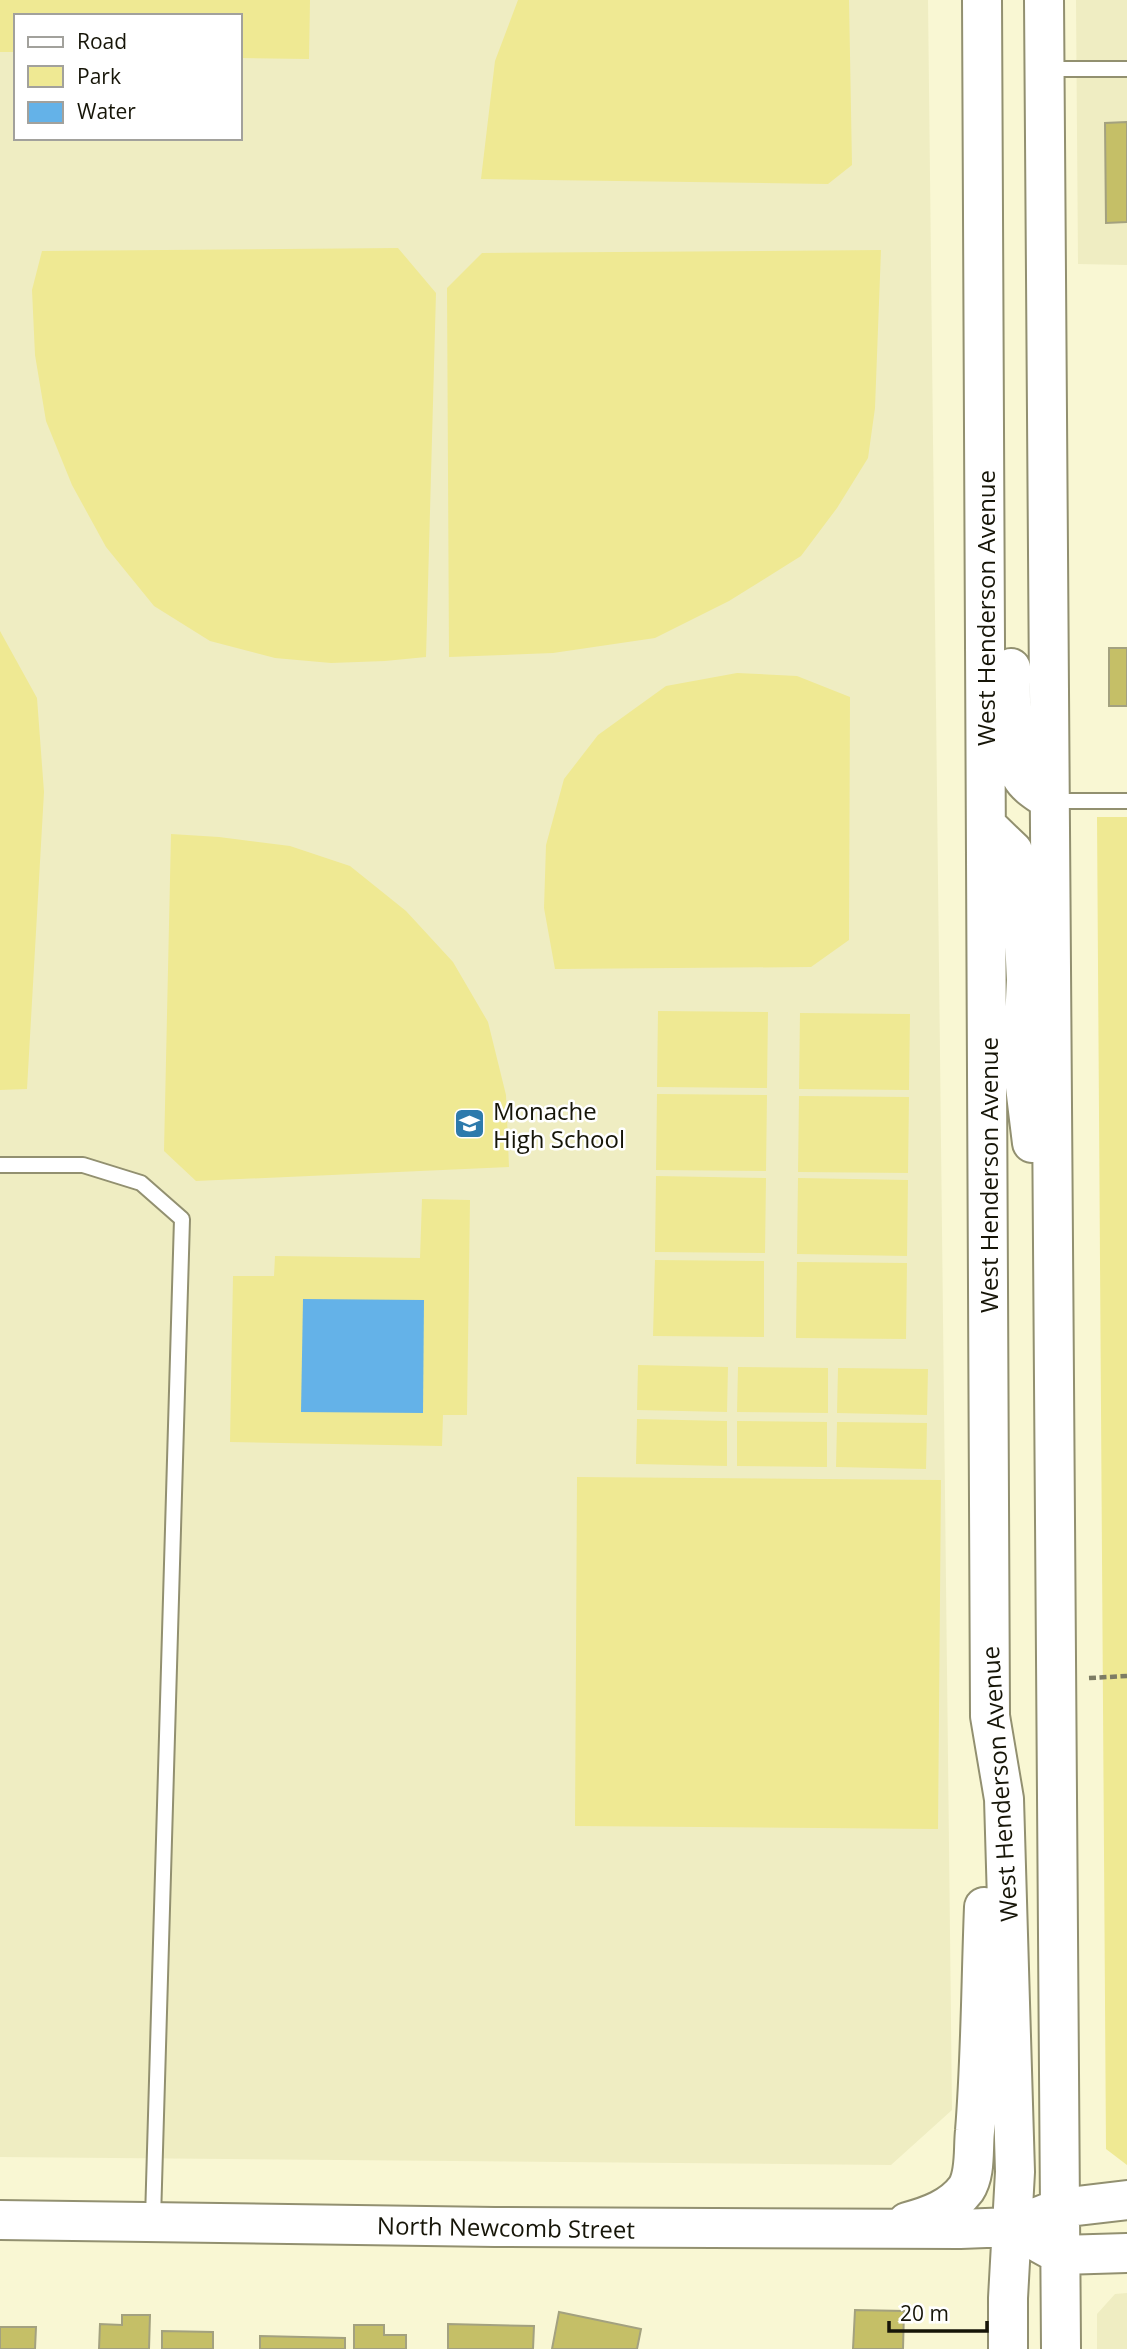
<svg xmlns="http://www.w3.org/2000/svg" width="1127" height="2349" viewBox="0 0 1127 2349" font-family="'Open Sans',sans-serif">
<rect width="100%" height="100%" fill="#f9f7d3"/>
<path fill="#efedc2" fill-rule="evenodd" d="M 0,0 L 928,0 L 952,2110 L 891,2165 L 0,2157 ZM 16,16 L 240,16 L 240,138 L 16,138 Z
M 1076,0 L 1127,0 L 1127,265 L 1078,264 Z
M 1127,2293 L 1127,2349 L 1097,2349 L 1097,2314 L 1115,2294 Z"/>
<path fill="#efe993" d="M 0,0 L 310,0 L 309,59 L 240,58 L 240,16 L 16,16 L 16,52 L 0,52 Z
M 518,0 L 849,0 L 852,165 L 828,184 L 481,179 L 495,61 Z
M 398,248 L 436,293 L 426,657 L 385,661 L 331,663 L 275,658 L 210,641 L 154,606 L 106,547 L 72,485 L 46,421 L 35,355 L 32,290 L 42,251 Z
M 881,250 L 875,408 L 868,458 L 837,508 L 801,556 L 729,601 L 655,638 L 553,653 L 449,657 L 447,288 L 482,253 Z
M 0,631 L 37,698 L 44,792 L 27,1089 L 0,1090 Z
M 737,673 L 797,676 L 850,697 L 849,940 L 811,967 L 555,969 L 544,908 L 546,845 L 564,779 L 598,735 L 666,686 Z
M 1097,817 L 1127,817 L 1127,2165 L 1106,2149 Z
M 171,834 L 219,837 L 290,846 L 350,866 L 406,911 L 453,962 L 488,1022 L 506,1095 L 509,1167 L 196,1181 L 164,1151 Z
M 658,1011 L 768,1012 L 767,1088 L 657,1087 Z
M 800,1013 L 910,1014 L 909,1090 L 799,1089 Z
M 657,1094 L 767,1095 L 766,1171 L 656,1170 Z
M 799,1096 L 909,1097 L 908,1173 L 798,1172 Z
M 656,1176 L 766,1178 L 765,1253 L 655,1252 Z
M 798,1178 L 908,1180 L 907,1256 L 797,1254 Z
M 422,1199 L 470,1200 L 467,1415 L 443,1415 L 442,1446 L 230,1442 L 233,1276 L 274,1276 L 275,1256 L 420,1258 Z
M 655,1260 L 764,1261 L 764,1337 L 653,1336 Z
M 797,1262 L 907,1263 L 906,1339 L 796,1338 Z
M 638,1365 L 728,1367 L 727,1412 L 637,1410 Z
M 738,1367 L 828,1368 L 828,1413 L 737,1412 Z
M 838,1368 L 928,1369 L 927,1415 L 837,1413 Z
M 637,1419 L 727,1421 L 727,1466 L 636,1464 Z
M 737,1421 L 827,1422 L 827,1467 L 737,1466 Z
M 837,1422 L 927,1423 L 926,1469 L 836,1467 Z
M 577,1477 L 941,1480 L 938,1829 L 575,1826 Z"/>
<path fill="#64b2e8" d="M 303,1299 L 424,1300 L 423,1413 L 301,1412 Z"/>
<path fill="#c5bf67" stroke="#a3a17f" stroke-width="2" d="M 1127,122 L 1127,222 L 1106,223 L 1105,123 Z
M 1109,648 L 1127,648 L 1127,706 L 1109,706 Z
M 855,2310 L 904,2311 L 903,2349 L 853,2349 Z
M 559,2312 L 641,2329 L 637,2349 L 552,2349 Z
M 122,2315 L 150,2315 L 149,2349 L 99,2349 L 100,2324 L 122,2325 Z
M 448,2324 L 534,2326 L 533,2349 L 448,2349 Z
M 354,2325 L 384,2325 L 384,2335 L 406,2335 L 406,2349 L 354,2349 Z
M 0,2327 L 36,2327 L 35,2349 L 0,2349 Z
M 162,2331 L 213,2332 L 213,2349 L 162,2349 Z
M 260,2336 L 345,2338 L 345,2349 L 260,2349 Z"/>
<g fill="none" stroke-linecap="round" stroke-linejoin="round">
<defs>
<path id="service" d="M 1046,69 L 1127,69
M 1052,801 L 1127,801
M 0,1165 L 83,1165 L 141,1183 L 182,1219 L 153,2219"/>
<path id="secondary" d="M 982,0 L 990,1716 L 1004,1799 L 1015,2172 L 1008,2298 L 1008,2349
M 1044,0 L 1061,2349
M 1011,668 C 1011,692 1009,756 1021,776 C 1027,787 1041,794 1050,801
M 986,825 L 1013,851 L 1022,896 L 1026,980 L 1022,1062 L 1032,1143
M 0,2220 L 495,2227 L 960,2229 L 1012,2227 L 1060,2208 L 1127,2200
M 907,2222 C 929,2216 952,2208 966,2189 C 976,2174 973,2149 975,2131 C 981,2057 981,1982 984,1907
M 1041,2244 L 1061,2255 L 1127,2253"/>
</defs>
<use href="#service" stroke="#929070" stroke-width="18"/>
<use href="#secondary" stroke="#929070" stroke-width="42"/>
<path stroke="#7d7c64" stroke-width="4.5" stroke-dasharray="7 3.5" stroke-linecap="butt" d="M 1089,1678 L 1127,1676"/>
<use href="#service" stroke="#fff" stroke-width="14"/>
<use href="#secondary" stroke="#fff" stroke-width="38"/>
</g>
<defs>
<symbol id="school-square" viewBox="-11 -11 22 22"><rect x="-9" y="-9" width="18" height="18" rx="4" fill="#2d7aac" stroke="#fff"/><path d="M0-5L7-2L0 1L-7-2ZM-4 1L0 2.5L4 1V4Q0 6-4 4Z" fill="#fff"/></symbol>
</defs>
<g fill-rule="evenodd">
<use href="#school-square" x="452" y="1106" width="35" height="35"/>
</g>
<g text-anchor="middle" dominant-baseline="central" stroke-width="5" stroke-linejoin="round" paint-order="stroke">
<g font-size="24" fill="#161508" stroke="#fff">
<text transform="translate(985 608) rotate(-90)">West Henderson Avenue</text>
<text transform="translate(988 1175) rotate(-90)">West Henderson Avenue</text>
<text transform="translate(999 1784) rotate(-94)">West Henderson Avenue</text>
<text transform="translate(506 2227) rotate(1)">North Newcomb Street</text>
</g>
<g font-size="24" fill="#161508" stroke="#fff" text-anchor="start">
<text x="493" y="1110">Monache<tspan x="493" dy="28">High School</tspan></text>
</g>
</g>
<rect x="14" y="14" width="228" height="126" fill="#ffffff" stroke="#a2a19c" stroke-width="2"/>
<rect x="28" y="37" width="35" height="10" fill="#ffffff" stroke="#a2a19c" stroke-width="2"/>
<text x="77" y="49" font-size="21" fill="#161508">Road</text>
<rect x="28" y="66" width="35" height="21" fill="#efe993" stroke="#a2a19c" stroke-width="2"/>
<text x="77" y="84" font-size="21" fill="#161508">Park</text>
<rect x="28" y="102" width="35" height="21" fill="#64b2e8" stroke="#a2a19c" stroke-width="2"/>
<text x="77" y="119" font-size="21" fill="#161508">Water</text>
<path d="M889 2321v10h98v-10" fill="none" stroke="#161508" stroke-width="3.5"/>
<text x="900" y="2321" font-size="21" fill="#161508" stroke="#ffffff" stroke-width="5" paint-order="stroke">20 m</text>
</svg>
